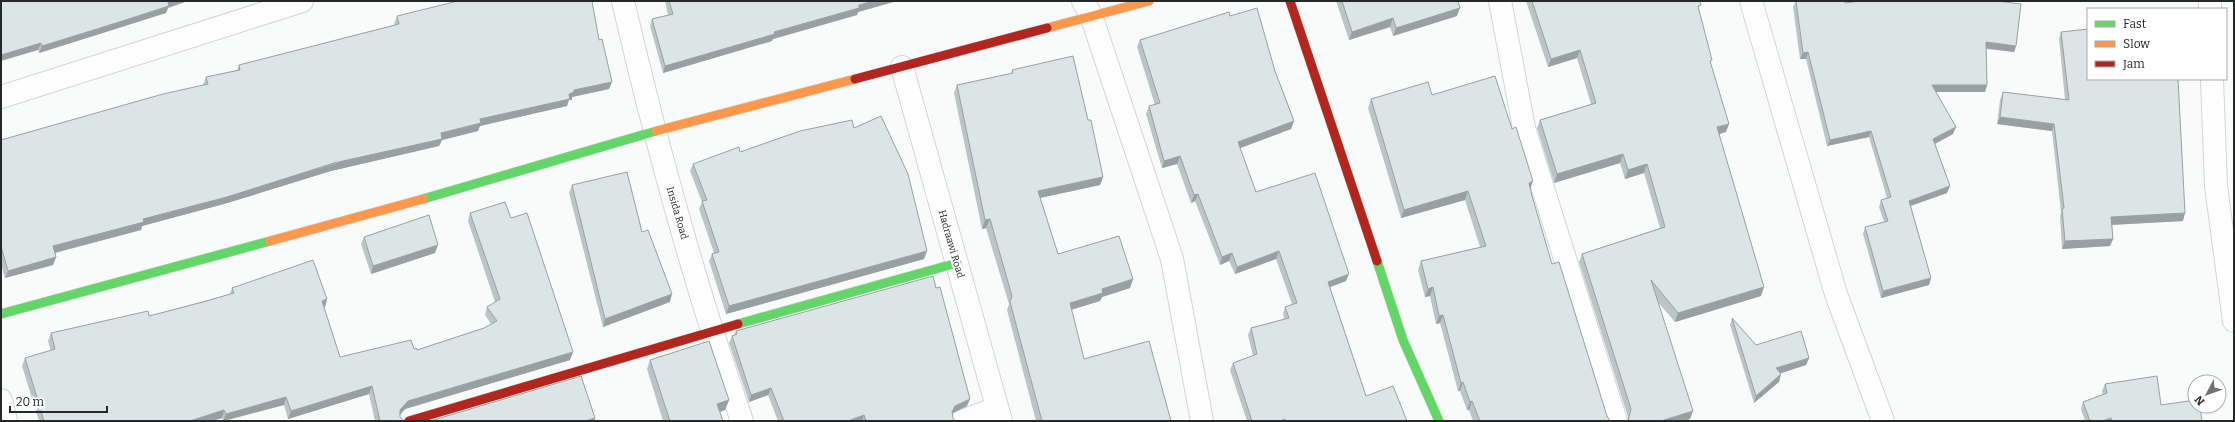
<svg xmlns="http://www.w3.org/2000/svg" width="2235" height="422" viewBox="0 0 2235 422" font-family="Bitter,serif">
<rect width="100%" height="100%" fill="#f9fbfb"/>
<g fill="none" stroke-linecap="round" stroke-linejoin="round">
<defs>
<path id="street" d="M 623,1 C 656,143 694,283 742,421
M 1083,1 L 1091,15 L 1172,259 L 1202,421
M 1500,1 L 1524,128 L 1616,421
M 1751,1 L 1836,294 L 1883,421
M 2210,1 L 2210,9
M 902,67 L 1001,421
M 2212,79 L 2216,186 L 2234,321
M 1,97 L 302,1
M 1,400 L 6,421
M 962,421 L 997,408"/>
<path id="fast" d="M 423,199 L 656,131
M 1377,261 L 1403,340 L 1439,421
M 1,314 L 270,241
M 738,324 L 957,263"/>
<path id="slow" d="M 1047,28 L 1149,1
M 656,131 L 855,79
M 270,241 L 423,199"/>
<path id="jam" d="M 1290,1 L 1377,261
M 855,79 L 1047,28
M 409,421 L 738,324"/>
</defs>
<use href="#street" stroke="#d3d5d5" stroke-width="24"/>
<use href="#fast" stroke="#d3d5d5" stroke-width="10"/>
<use href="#slow" stroke="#d3d5d5" stroke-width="10"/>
<use href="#jam" stroke="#d3d5d5" stroke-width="10"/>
<use href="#street" stroke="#fefefe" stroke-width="22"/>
<use href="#fast" stroke="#63d668" stroke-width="9"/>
<use href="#slow" stroke="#ff974d" stroke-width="9"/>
<use href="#jam" stroke="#b3261e" stroke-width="9"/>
</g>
<path fill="#bcc5c6" d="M 1,1 L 168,8 L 166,13 L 39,53 L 38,50 Z
M 665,1 L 897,1 L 858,12 L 857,15 L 773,39 L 772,41 L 663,73 L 650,26 L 652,19 L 668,15 Z
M 1336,1 L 1459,1 L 1458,1 L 1457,16 L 1393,36 L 1390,27 L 1349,40 Z
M 1526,1 L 1700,1 L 1699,10 L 1726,132 L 1719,134 L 1761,296 L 1675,322 L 1657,301 L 1690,419 L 1684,421 L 1627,421 L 1628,417 L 1579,262 L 1582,254 L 1660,228 L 1644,173 L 1625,179 L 1620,163 L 1554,183 L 1537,128 L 1540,120 L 1591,104 L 1577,58 L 1548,67 Z
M 1796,1 L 1845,3 L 2016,46 L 2014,52 L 1986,49 L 1987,85 L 1985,92 L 1935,92 L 1956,127 L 1953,134 L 1935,144 L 1947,193 L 1911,206 L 1931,278 L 1929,285 L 1881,298 L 1863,234 L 1865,227 L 1884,222 L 1879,207 L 1881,200 L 1887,198 L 1869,137 L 1827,146 L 1806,59 L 1800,59 L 1793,7 Z
M 397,16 L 599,40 L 609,89 L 572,97 L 572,100 L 569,100 L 567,106 L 480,126 L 478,131 L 442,140 L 439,146 L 331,171 L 224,204 L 142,226 L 141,230 L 55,253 L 56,257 L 53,265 L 5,278 L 1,264 L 1,140 L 203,85 L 206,77 L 237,70 L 239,65 L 395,25 L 394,24 Z
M 1230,16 L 1275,71 L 1294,121 L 1291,129 L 1240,148 L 1256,192 L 1346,281 L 1330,287 L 1366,396 L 1407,421 L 1247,421 L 1230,370 L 1233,363 L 1253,356 L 1248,335 L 1251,328 L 1284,319 L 1283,314 L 1285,307 L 1292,304 L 1276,259 L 1235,274 L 1229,261 L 1220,265 L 1195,201 L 1191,203 L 1177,164 L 1162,168 L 1146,114 L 1149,106 L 1155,105 L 1137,47 L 1140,40 Z
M 2061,32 L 2183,221 L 2112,225 L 2113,239 L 2110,246 L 2062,249 L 2060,216 L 2061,212 L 2052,131 L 1997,124 L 2000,100 L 2003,92 L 2065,100 L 2059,39 Z
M 1012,70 L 1088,120 L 1103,177 L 1100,185 L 1040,198 L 1058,254 L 1133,279 L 1130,288 L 1102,297 L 1100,301 L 1071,310 L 1084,359 L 1171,421 L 1036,421 L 1007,310 L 1009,304 L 986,228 L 982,229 L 954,93 L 957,85 L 1011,74 Z
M 1432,95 L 1530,190 L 1532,196 L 1552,264 L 1607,416 L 1610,421 L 1473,421 L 1469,410 L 1467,410 L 1460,391 L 1458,391 L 1440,323 L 1436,324 L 1430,296 L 1425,297 L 1418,270 L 1421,261 L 1480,247 L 1465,200 L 1401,218 L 1368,108 L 1371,99 Z
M 854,128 L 924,259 L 726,314 L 709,261 L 712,254 L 714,253 L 699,209 L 702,202 L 690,171 L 693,164 L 740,152 Z
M 572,185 L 642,232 L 670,302 L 603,327 L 569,193 Z
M 470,213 L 511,218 L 570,360 L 405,409 L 400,415 L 400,417 L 404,421 L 375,421 L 369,394 L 288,419 L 284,405 L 224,421 L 223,421 L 222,418 L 212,421 L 39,421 L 22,366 L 25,358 L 51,351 L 48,341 L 51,333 L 149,316 L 230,294 L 232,288 L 327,299 L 325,307 L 324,307 L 340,357 L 414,349 L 417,350 L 484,328 L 491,324 L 485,315 L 487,307 L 495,302 L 468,221 Z
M 364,237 L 435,253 L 371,274 L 361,244 Z
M 1732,318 L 1756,345 L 1809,358 L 1806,365 L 1781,373 L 1779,382 L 1754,403 L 1730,325 Z
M 736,331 L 967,406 L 953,413 L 953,418 L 955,421 L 778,421 L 768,395 L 749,402 L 729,343 L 732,336 L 734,335 Z
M 650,360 L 729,400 L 725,410 L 720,412 L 723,421 L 663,421 L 647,369 Z
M 2105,384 L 2161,405 L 2202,421 L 2085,421 L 2081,409 L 2083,402 L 2103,395 L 2102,391 Z"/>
<path fill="#99a0a1" d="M 170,1 L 188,1 L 168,8 L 166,13 L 39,53 L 42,46 Z
M 874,1 L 897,1 L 858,12 L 857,15 L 773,39 L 772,41 L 663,73 L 665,66 Z
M 1460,8 L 1457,16 L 1393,36 L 1396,28 Z
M 1393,18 L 1390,27 L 1349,40 L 1352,32 Z
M 1986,42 L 2016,46 L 2014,52 L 1984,48 Z
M 41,43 L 38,50 L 1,61 L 1,55 Z
M 1580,50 L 1577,58 L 1548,67 L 1551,59 Z
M 1808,52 L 1806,59 L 1800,59 L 1803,53 Z
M 612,82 L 609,89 L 572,97 L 572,100 L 569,100 L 567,106 L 480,126 L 478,131 L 442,140 L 439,146 L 331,171 L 224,204 L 142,226 L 141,230 L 50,254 L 53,246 L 143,219 L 441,133 L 480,119 L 569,94 L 574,90 Z
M 1932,85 L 1987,85 L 1985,92 L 1929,92 Z
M 2000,117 L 2054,124 L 2052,131 L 1997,124 Z
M 1294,121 L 1291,129 L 1235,150 L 1238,142 Z
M 1729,124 L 1726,132 L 1713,136 L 1717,127 Z
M 1956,127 L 1953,134 L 1931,146 L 1933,139 Z
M 1871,131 L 1869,137 L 1827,146 L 1830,140 Z
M 1623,154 L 1620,163 L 1554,183 L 1557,174 Z
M 1180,156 L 1177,164 L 1162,168 L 1164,161 Z
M 1647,164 L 1644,173 L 1625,179 L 1628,170 Z
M 1103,177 L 1100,185 L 1035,199 L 1038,191 Z
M 1533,181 L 1530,190 L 1529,183 Z
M 1950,186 L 1947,193 L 1907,207 L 1909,201 Z
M 1468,191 L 1465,200 L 1401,218 L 1404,210 Z
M 1198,194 L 1195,201 L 1191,203 L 1194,195 Z
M 2185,213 L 2183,221 L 2109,225 L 2111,217 Z
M 990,219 L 986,228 L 982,229 L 985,220 Z
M 2113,239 L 2110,246 L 2062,249 L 2065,241 Z
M 438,245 L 435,253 L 371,274 L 373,266 Z
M 927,251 L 924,259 L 726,314 L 729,306 Z
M 1279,251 L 1276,259 L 1235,274 L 1237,267 Z
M 1232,253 L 1229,261 L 1220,265 L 1222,257 Z
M 56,257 L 53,265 L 5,278 L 8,271 Z
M 1349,274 L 1346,281 L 1325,289 L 1328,282 Z
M 1931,278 L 1929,285 L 1881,298 L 1883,291 Z
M 1133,279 L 1130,288 L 1102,297 L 1100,301 L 1067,311 L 1070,303 L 1102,289 Z
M 1433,287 L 1430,296 L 1425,297 L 1428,289 Z
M 1764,287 L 1761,296 L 1675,322 L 1678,313 Z
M 672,294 L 670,302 L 603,327 L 605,319 Z
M 327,299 L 325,307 L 319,309 L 322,301 Z
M 1443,315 L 1440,323 L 1436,324 L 1439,316 Z
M 573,352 L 570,360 L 405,409 L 397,418 L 400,410 L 408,401 Z
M 1809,358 L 1806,365 L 1773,376 L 1776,368 Z
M 1781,374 L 1779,382 L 1754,403 L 1756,396 Z
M 1463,382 L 1460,391 L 1458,391 L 1461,383 Z
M 372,386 L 369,394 L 288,419 L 291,411 Z
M 771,388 L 768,395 L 749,402 L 751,395 Z
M 286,397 L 284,405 L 223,421 L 226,414 Z
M 970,399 L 967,406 L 953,413 L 952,412 L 955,406 Z
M 729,400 L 725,410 L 714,414 L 717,404 Z
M 1472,401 L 1469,410 L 1467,410 L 1470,402 Z
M 224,410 L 222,418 L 212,421 L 190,421 Z
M 1693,411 L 1690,419 L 1684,421 L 1661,421 Z
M 864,415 L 862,421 L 848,421 Z
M 595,418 L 594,421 L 585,421 Z
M 2111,418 L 2110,421 L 2102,421 Z"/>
<path fill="#dbe5e6" stroke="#99a0a1" d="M 1,1 L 170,1 L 168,2 L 169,6 L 113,24 L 42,46 L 41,43 L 1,55 Z
M 458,1 L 592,1 L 599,40 L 602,39 L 612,82 L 574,90 L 574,92 L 569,94 L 570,99 L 480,119 L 481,123 L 441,133 L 442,139 L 334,163 L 227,197 L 143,219 L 144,222 L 53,246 L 56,257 L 8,271 L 1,246 L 1,140 L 163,94 L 208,84 L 206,77 L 240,70 L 239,65 L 399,24 L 397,16 Z
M 669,1 L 874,1 L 859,5 L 859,8 L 774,32 L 775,34 L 665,66 L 652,19 L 673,14 Z
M 1342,1 L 1458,1 L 1460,8 L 1396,28 L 1393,18 L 1352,32 Z
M 1532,1 L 1700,1 L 1701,5 L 1698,6 L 1712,60 L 1710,61 L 1729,124 L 1717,127 L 1764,287 L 1678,313 L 1651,280 L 1693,411 L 1661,421 L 1628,421 L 1631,409 L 1582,254 L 1665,227 L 1647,164 L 1628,170 L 1623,154 L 1557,174 L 1540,120 L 1596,103 L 1580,50 L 1551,59 Z
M 1796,1 L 1845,1 L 1845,3 L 1860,1 L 1997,1 L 2021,4 L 2016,46 L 1986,42 L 1987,85 L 1932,85 L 1956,127 L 1933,139 L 1950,186 L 1909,201 L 1931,278 L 1883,291 L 1865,227 L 1888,221 L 1881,200 L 1891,197 L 1871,131 L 1830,140 L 1808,52 L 1803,53 Z
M 1257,8 L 1275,71 L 1294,121 L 1238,142 L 1256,192 L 1315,173 L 1349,274 L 1328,282 L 1366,396 L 1393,386 L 1407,421 L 1285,421 L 1285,419 L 1280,421 L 1252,421 L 1233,363 L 1257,354 L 1251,328 L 1289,318 L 1285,307 L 1297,303 L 1279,251 L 1237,267 L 1232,253 L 1222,257 L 1198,194 L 1194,195 L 1180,156 L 1164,161 L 1149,106 L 1160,103 L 1140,40 L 1229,12 L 1230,16 Z
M 2088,29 L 2088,79 L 2178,79 L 2185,213 L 2111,217 L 2113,239 L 2065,241 L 2062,209 L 2064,208 L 2054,124 L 2000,117 L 2003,92 L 2069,100 L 2061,32 Z
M 1073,56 L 1088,120 L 1091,120 L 1103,177 L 1038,191 L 1058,254 L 1119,236 L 1133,279 L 1102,289 L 1103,293 L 1070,303 L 1084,359 L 1149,341 L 1171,421 L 1042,421 L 1010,302 L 1012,296 L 990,219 L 985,220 L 957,85 L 1013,73 L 1012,70 Z
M 1495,76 L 1512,129 L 1516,127 L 1533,181 L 1529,183 L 1532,196 L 1552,264 L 1559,262 L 1607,416 L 1610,421 L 1480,421 L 1472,401 L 1470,402 L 1463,382 L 1461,383 L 1443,315 L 1439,316 L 1433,287 L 1428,289 L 1421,261 L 1486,246 L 1468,191 L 1404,210 L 1371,99 L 1428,82 L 1432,95 Z
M 881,116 L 908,174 L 927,251 L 729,306 L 712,254 L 719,252 L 702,201 L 707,200 L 693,164 L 739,147 L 740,152 L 800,131 L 852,120 L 854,128 Z
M 627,172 L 642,232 L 648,230 L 672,294 L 605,319 L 572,185 Z
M 505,202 L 511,218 L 527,213 L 573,352 L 408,401 L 400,410 L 400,417 L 404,421 L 380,421 L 372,386 L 291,411 L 286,397 L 226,414 L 224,410 L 190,421 L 44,421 L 25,358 L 55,349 L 51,333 L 148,311 L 149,316 L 203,302 L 234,293 L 232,288 L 313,260 L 327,299 L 322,301 L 340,357 L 411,340 L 414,349 L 416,348 L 417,350 L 484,328 L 497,321 L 487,307 L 500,299 L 470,213 Z
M 429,215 L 438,245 L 373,266 L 364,237 Z
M 933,276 L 936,288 L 940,287 L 970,399 L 955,406 L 952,412 L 953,418 L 955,421 L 866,421 L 864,415 L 848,421 L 784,421 L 771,388 L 751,395 L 732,336 L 737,334 L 736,331 Z
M 1732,318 L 1756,345 L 1801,331 L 1809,358 L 1776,368 L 1781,374 L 1756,396 Z
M 709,341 L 729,400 L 717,404 L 723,421 L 670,421 L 650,360 Z
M 581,376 L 595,418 L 585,421 L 430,421 Z
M 2157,376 L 2161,405 L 2195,400 L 2195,406 L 2200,406 L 2202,421 L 2112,421 L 2111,418 L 2102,421 L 2090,421 L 2083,402 L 2107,393 L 2105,384 Z"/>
<g text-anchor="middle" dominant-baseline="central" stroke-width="4" stroke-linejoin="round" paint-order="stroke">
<g font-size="10" fill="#262828" stroke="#fff">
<text transform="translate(677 213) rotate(74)">Insida Road</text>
<text transform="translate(951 244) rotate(74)">Hadraawi Road</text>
</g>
</g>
<rect width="2235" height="422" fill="none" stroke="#262828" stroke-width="4"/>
<rect x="2087" y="8" width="140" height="72" fill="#ffffff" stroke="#a8a9a9"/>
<rect x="2095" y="21" width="20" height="6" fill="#63d668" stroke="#a8a9a9"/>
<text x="2123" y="28" font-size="12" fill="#262828">Fast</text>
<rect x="2095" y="41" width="20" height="6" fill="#ff974d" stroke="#a8a9a9"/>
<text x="2123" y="48" font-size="12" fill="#262828">Slow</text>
<rect x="2095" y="61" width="20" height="6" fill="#b3261e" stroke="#a8a9a9"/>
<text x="2123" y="68" font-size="12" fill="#262828">Jam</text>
<g transform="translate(2207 394) rotate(229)"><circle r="19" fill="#ffffff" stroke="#a8a9a9"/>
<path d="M0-3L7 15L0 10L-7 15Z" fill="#707272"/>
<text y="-6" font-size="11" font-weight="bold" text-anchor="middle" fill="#262828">N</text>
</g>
<path d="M10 406v6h97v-6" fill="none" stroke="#262828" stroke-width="2"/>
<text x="16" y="406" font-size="12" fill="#262828" stroke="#ffffff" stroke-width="3" paint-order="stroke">20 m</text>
</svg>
